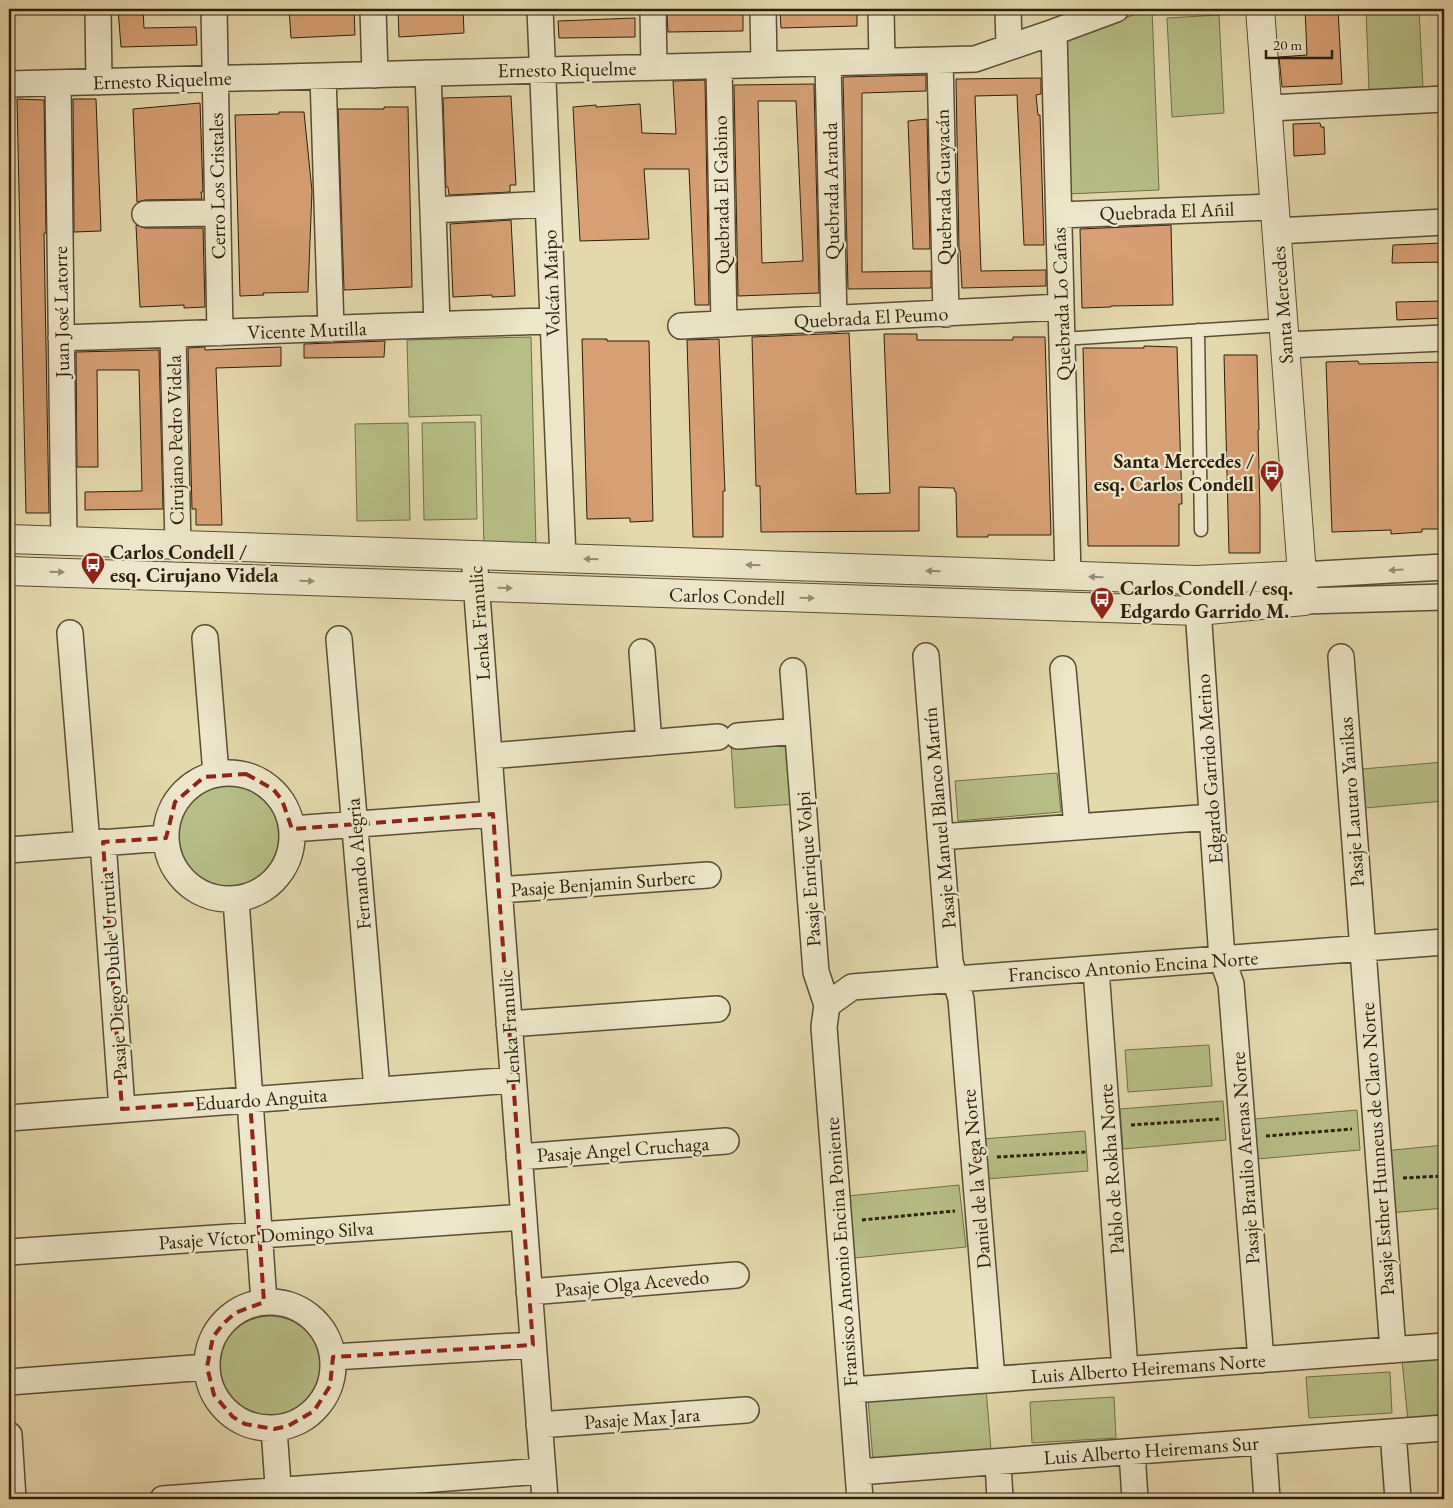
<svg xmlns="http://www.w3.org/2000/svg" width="1453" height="1508" viewBox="0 0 1453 1508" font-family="'EB Garamond',serif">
<rect width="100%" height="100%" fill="#e4d8ad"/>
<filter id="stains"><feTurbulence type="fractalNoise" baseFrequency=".004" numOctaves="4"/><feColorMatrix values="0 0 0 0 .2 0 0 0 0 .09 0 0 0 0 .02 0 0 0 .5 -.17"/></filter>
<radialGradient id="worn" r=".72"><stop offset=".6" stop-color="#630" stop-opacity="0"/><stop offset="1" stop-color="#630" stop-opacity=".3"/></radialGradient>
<path fill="#b7be87" stroke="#726e4a" d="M 1149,9 L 1152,9 L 1159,190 L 1067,194 L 1060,43 Z
M 1366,9 L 1419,9 L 1423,88 L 1369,91 Z
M 1219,15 L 1224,113 L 1172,117 L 1167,18 Z
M 531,337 L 536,548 L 484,550 L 481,415 L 409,417 L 407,340 Z
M 475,422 L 477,519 L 424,520 L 422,423 Z
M 408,423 L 410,520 L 357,521 L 355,424 Z
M 793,739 L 798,804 L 735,808 L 731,743 Z
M 1444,762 L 1444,801 L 1365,808 L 1362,769 Z
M 1057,773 L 1061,812 L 958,821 L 955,781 Z
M177 837a52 52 0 1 1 104 0a52 52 0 1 1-104 0Z
M 1209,1045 L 1212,1086 L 1128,1092 L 1125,1050 Z
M 1223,1101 L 1226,1140 L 1123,1149 L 1120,1109 Z
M 1357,1110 L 1360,1150 L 1257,1159 L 1254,1119 Z
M 1085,1131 L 1088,1171 L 986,1179 L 982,1139 Z
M 1444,1145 L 1444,1208 L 1390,1213 L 1384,1151 Z
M 959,1185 L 966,1247 L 854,1258 L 847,1196 Z
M218 1368a52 52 0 1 1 104 0a52 52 0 1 1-104 0Z
M 1444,1355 L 1444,1418 L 1408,1422 L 1402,1360 Z
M 1390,1372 L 1392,1413 L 1309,1418 L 1306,1377 Z
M 986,1388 L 991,1450 L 873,1461 L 868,1399 Z
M 1114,1397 L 1116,1438 L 1032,1443 L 1030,1402 Z"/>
<path fill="#d69f74" stroke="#2d1f0d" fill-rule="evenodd" d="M 118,9 L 143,9 L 144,28 L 196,27 L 197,45 L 121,47 Z
M 289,9 L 354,9 L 355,35 L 291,38 Z
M 398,9 L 463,9 L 464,33 L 399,37 Z
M 857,9 L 857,26 L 781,28 L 780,10 Z
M 1305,9 L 1338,9 L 1342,84 L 1282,87 L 1279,57 L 1307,55 Z
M 743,12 L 743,31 L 668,32 L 667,14 Z
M 635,18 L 635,37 L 559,38 L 558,21 Z
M 926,75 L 926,91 L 862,93 L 862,272 L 931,271 L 931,288 L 848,289 L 843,77 Z
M 1041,78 L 1041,94 L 1036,95 L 1038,115 L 1040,115 L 1044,245 L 1024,245 L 1017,95 L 975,96 L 981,271 L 1046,270 L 1046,286 L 962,288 L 960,250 L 959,250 L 956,79 Z
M 705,80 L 709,305 L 695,305 L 689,169 L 644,169 L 649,239 L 580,241 L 573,107 L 596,105 L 596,107 L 640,104 L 642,133 L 676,134 L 673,81 Z
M 814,84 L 819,293 L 738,296 L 734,85 ZM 758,101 L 796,101 L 803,261 L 762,263 Z
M 511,96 L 516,185 L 510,185 L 510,192 L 449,195 L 448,187 L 446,187 L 443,98 Z
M 17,99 L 44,100 L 46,233 L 44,233 L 49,513 L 26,513 Z
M 73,99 L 96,99 L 101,231 L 74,232 Z
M 200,103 L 202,163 L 203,192 L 201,192 L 202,199 L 145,200 L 137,202 L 133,109 Z
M 384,107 L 408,107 L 412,287 L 344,290 L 338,109 L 384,109 Z
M 279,112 L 304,112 L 312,191 L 308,292 L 263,293 L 264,295 L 240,296 L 235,115 L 279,114 Z
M 927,119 L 930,249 L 913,249 L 908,121 Z
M 1320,123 L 1321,127 L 1324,127 L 1325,154 L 1294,156 L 1293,124 Z
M 511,220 L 515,296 L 492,297 L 492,295 L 453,297 L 450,224 Z
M 136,225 L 145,228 L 203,228 L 205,307 L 184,308 L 184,305 L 140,307 Z
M 1171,225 L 1173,305 L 1111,306 L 1111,307 L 1082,308 L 1080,229 Z
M 1444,243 L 1444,262 L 1392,263 L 1393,245 Z
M 1444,301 L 1444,318 L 1397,320 L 1396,302 Z
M 849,333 L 856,494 L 890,493 L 884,334 L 917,334 L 917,340 L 1013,340 L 1013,337 L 1045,337 L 1051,535 L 988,535 L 988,537 L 957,537 L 956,492 L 955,492 L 954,488 L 919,487 L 919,531 L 761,532 L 760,486 L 756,486 L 752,337 Z
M 582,339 L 607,339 L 607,341 L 649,341 L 653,521 L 630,522 L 630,518 L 587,519 Z
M 719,339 L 725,491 L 723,491 L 723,537 L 693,537 L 687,340 Z
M 385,341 L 384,357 L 304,358 L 304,344 Z
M 1144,346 L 1177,347 L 1182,504 L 1179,504 L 1179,546 L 1088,546 L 1083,348 L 1144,348 Z
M 205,347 L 205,350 L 281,347 L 281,366 L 216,368 L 222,525 L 196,525 L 196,509 L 192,509 L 188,348 Z
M 159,350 L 163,509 L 85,510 L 85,492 L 142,491 L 139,370 L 97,370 L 98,467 L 77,467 L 76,352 Z
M 1224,355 L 1257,355 L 1259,430 L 1258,430 L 1260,510 L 1260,553 L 1229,553 Z
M 1358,361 L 1359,364 L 1444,362 L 1444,529 L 1422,529 L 1422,532 L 1391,534 L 1391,530 L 1332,532 L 1326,362 Z"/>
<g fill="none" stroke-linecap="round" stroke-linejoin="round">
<defs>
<path id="service" d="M 1198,330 L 1201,530
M 1062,339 L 1284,325"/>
<path id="minor" d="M 98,9 L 99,82
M 214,9 L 220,333
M 373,9 L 375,75
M 540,9 L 563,558
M 653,9 L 654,67
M 763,9 L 764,64
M 881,9 L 882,61
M 1008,9 L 1009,47
M 1054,32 L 1068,576
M 940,60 L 946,314
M 828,63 L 834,319
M 719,66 L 724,324
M 428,73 L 437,324
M 323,76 L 331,329
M 58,83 L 64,541
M 9,84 L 975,59 L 1054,32 L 1116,9
M 1268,108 L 1444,99
M 433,210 L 548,204
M 145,214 L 217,213
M 1059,215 L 1275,207
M 1277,231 L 1444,222
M 681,326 L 1061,307
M 173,335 L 178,545
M 61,338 C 225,333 389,325 553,321
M 1285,345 L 1444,338
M 474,555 L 545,1499
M 1302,575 L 1444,567
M 1196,580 L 1222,959 L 1231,984 L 1261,1360
M 1304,601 L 1444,597
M 70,633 L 87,844
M 205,638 L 216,774
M 339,639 L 377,1090
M 642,652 L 649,743
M 926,656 L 950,962 L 961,999 L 992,1379
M 1341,657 L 1393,1350
M 1063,669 L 1077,827
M 793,671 L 816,972 L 827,1005 L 824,1027 L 860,1499
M 738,736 L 797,731
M 489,756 L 718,737
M166 836a63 63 0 1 1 126 0a63 63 0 1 1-126 0Z
M 292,829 L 493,814
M 940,837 L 1212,817
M 103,842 L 122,1109
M 9,850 L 166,838
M 499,890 L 708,875
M 236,899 L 264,1302
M 1096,969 L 1125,1369
M 827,1005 L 852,987 L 1444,942
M 509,1024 L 717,1009
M 9,1118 L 513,1080
M 519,1157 L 726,1141
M 9,1252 L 524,1217
M 529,1292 L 736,1275
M207 1365a63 63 0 1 1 126 0a63 63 0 1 1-126 0Z
M 333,1357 L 533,1345
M 9,1382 L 207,1367
M 852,1390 L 1444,1346
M 539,1425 L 746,1410
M 274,1429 L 279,1499
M 1393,1432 L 1398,1499
M 9,1435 L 13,1499
M 1263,1442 L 1267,1499
M 1132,1452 L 1135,1499
M 998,1462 L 1000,1499
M 858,1472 L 1444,1428
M 163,1499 L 543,1471"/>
<path id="tertiary" d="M 9,539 L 1196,580 L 1302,575
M 9,571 L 1198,611 L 1304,601 L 1260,9"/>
</defs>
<use href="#service" stroke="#5b4d35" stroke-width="15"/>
<use href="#minor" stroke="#5b4d35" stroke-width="28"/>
<use href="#tertiary" stroke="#5b4d35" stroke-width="30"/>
<path stroke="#2d1f0d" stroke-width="3" stroke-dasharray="4 2.5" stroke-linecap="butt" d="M 1131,1125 L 1219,1119
M 1266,1136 L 1352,1129
M 997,1157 L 1086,1152
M 1403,1178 L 1444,1176
M 862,1220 L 955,1211"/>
<use href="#service" stroke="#ede6ca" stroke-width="12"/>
<use href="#minor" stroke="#ede6ca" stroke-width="25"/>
<use href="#tertiary" stroke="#ede6ca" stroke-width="28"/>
</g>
<defs><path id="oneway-solid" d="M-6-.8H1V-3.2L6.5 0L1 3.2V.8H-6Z" transform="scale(1.25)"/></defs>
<g fill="#978c75">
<use href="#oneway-solid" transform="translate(591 559) rotate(-178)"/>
<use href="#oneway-solid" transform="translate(753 565) rotate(-178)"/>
<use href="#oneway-solid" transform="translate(1396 570) rotate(177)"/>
<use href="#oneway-solid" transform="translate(933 571) rotate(-178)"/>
<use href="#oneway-solid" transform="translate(57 572) rotate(2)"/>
<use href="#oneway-solid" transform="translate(1096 577) rotate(-178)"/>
<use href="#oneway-solid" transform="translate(307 581) rotate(2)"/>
<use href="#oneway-solid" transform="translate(505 588) rotate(2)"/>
<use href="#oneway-solid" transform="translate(807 598) rotate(2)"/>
</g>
<path fill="none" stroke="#8f2418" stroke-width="4" stroke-dasharray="10 6" stroke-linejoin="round" d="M 246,774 L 273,789 L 282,800 L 292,829 L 493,814 L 533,1345 L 333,1357 L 330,1386 L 314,1411 L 288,1426 L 274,1429 L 245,1424 L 233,1417 L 214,1395 L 207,1367 L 213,1337 L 223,1324 L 235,1313 L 264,1302 L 250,1100 L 122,1109 L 103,842 L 166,838 L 175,802 L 204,777 Z"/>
<defs>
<symbol id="bus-pin" viewBox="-11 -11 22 30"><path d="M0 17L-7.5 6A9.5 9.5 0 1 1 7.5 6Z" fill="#8f2418" stroke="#ede6ca"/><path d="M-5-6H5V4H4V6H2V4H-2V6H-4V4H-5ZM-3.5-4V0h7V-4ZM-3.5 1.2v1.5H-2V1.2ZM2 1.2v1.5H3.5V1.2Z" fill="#fff"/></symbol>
</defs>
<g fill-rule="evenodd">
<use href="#bus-pin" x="1258" y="458" width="28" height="38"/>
<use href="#bus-pin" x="79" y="550" width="28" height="38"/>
<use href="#bus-pin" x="1088" y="585" width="28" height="38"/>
</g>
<g text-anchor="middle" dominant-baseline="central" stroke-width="4.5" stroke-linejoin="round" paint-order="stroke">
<g font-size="20" fill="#2d1f0d" stroke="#ede6ca">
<text transform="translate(567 69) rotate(-1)">Ernesto Riquelme</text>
<text transform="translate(162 80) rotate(-2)">Ernesto Riquelme</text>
<text transform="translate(217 186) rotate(-91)">Cerro Los Cristales</text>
<text transform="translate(943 187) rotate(-91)">Quebrada Guayacán</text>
<text transform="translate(831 191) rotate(-91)">Quebrada Aranda</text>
<text transform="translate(721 195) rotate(-91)">Quebrada El Gabino</text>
<text transform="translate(1167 211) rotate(-2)">Quebrada El Añil</text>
<text transform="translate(551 283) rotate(-92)">Volcán Maipo</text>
<text transform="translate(1061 304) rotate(-92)">Quebrada Lo Cañas</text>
<text transform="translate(1282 305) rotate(-94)">Santa Mercedes</text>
<text transform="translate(61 312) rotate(-91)">Juan José Latorre</text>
<text transform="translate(871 317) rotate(-3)">Quebrada El Peumo</text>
<text transform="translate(307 330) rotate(-2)">Vicente Mutilla</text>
<text transform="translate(175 440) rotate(-91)">Cirujano Pedro Videla</text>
<text transform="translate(727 596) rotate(2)">Carlos Condell</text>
<text transform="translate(479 623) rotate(-94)">Lenka Franulic</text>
<text transform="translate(1209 769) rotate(-94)">Edgardo Garrido Merino</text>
<text transform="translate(1351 802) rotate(-94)">Pasaje Lautaro Yanikas</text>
<text transform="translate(939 818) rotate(-95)">Pasaje Manuel Blanco Martín</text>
<text transform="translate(358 864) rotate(-95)">Fernando Alegria</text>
<text transform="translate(808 869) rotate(-94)">Pasaje Enrique Volpi</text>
<text transform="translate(603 883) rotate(-4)">Pasaje Benjamin Surberc</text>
<text transform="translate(1133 966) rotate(-4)">Francisco Antonio Encina Norte</text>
<text transform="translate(113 976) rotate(-94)">Pasaje Diego Duble Urrutia</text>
<text transform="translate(509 1027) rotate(-94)">Lenka Franulic</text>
<text transform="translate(261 1099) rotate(-4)">Eduardo Anguita</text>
<text transform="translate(623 1149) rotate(-4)">Pasaje Angel Cruchaga</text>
<text transform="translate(1377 1149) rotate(-94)">Pasaje Esther Hunneus de Claro Norte</text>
<text transform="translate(1245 1158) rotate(-94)">Pasaje Braulio Arenas Norte</text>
<text transform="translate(1111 1169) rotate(-94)">Pablo de Rokha Norte</text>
<text transform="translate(976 1179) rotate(-95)">Daniel de la Vega Norte</text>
<text transform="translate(266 1235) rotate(-4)">Pasaje Víctor Domingo Silva</text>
<text transform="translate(841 1252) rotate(-94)">Fransisco Antonio Encina Poniente</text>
<text transform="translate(632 1283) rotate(-5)">Pasaje Olga Acevedo</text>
<text transform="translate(1148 1368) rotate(-4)">Luis Alberto Heiremans Norte</text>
<text transform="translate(642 1418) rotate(-4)">Pasaje Max Jara</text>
<text transform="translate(1151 1450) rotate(-4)">Luis Alberto Heiremans Sur</text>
</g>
<g font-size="20" font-weight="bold" fill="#2d1f0d" stroke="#ede6ca" text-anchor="start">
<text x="1254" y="461" text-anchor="end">Santa Mercedes /<tspan x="1254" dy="23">esq. Carlos Condell</tspan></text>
<text x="110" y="552">Carlos Condell /<tspan x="110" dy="23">esq. Cirujano Videla</tspan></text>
<text x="1120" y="588">Carlos Condell / esq.<tspan x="1120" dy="23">Edgardo Garrido M.</tspan></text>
</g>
</g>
<rect width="1453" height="1508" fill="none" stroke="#e4d8ad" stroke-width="30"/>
<rect x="10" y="10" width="1433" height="1488" fill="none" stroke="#2d1f0d" stroke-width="2.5"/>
<rect x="15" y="15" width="1423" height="1478" fill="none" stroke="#2d1f0d"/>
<path d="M1266 50v8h66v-8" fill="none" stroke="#2d1f0d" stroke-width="2.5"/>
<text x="1273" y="50" font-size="15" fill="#2d1f0d" stroke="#ede6ca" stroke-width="4" paint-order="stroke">20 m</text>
<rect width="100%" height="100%" filter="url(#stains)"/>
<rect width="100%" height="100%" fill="url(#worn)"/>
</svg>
